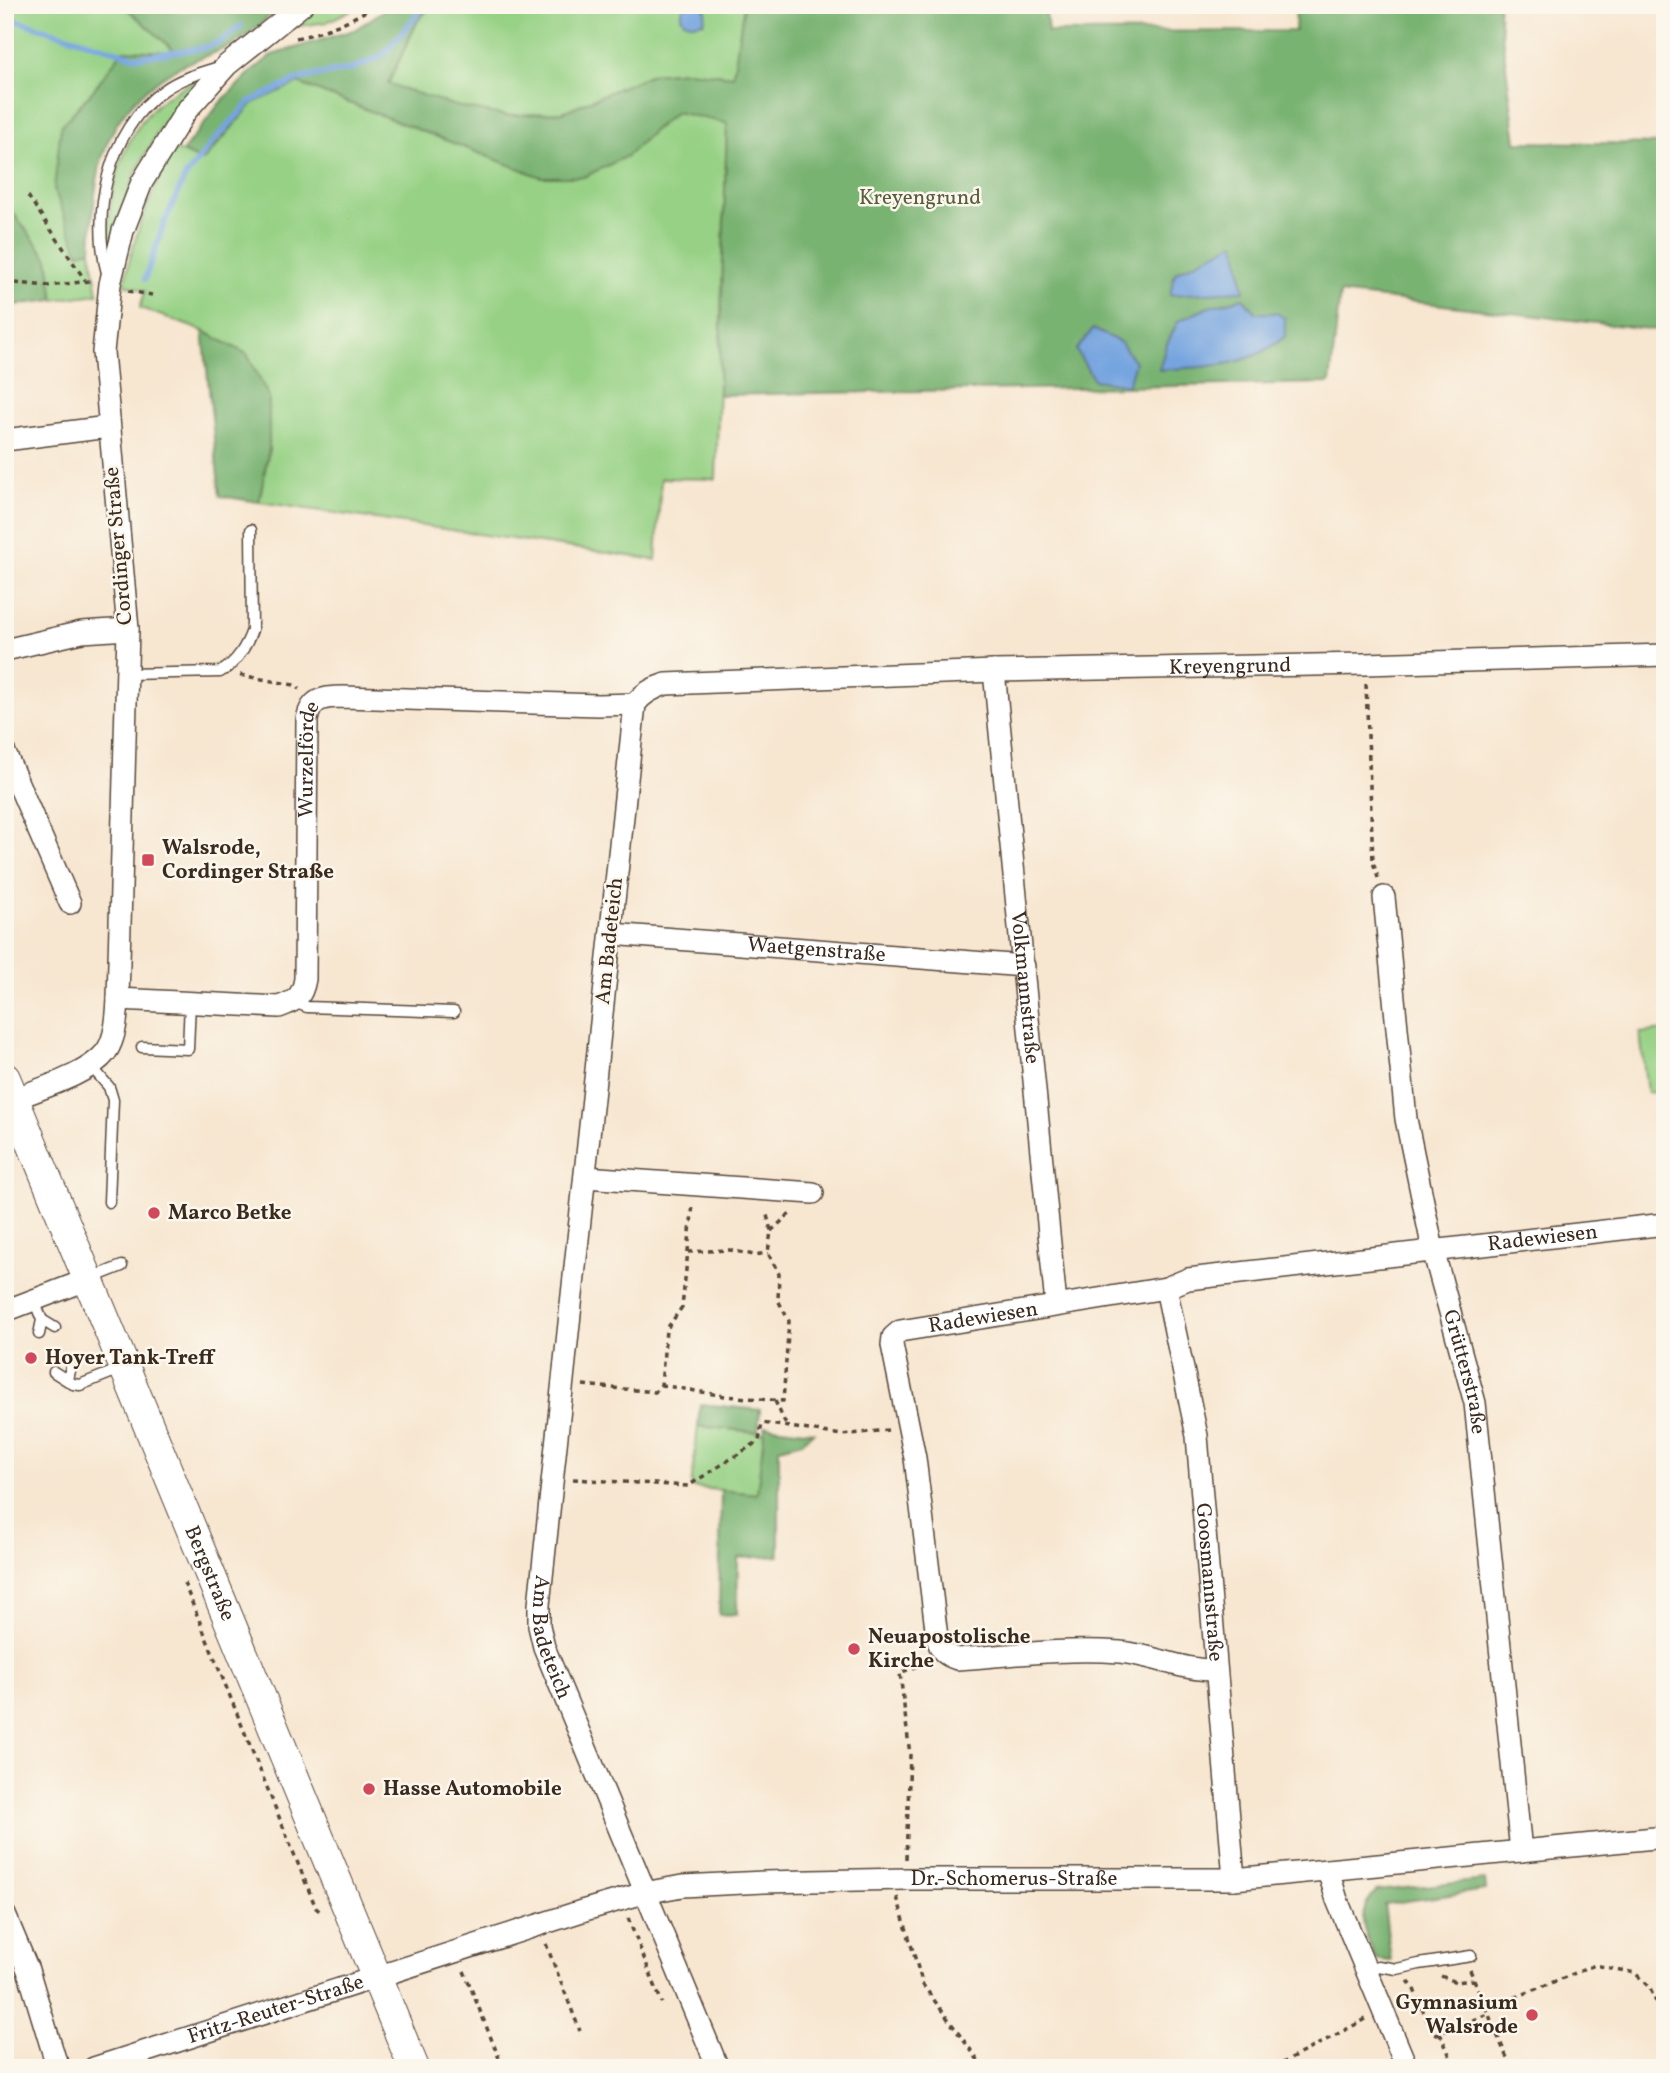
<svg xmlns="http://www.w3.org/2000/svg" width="1670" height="2073" viewBox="0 0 1670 2073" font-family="Vollkorn,serif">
<rect width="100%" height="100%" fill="#fbf7ec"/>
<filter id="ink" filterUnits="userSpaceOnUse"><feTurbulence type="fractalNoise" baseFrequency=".0143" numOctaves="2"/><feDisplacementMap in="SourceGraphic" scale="14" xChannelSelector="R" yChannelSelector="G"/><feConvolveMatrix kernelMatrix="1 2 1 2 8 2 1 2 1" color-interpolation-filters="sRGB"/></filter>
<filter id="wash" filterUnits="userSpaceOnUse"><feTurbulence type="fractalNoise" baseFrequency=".00686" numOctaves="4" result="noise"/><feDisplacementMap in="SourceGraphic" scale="28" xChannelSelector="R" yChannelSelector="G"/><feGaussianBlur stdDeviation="1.57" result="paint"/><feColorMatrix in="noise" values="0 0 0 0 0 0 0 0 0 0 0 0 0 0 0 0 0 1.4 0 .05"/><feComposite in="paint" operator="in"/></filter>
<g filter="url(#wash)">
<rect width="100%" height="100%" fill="#f7e6d0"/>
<path fill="#97d185" stroke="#697e52" stroke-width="2" d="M 5,5 L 123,5 L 177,52 L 91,93 L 61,126 L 79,252 L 91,250 L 98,294 L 54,300 L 48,259 L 5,202 Z
M 320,5 L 361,5 L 327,22 L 293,27 Z
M 432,5 L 744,5 L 733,76 L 687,71 L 652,74 L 563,112 L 507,116 L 456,107 L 388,84 L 418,20 Z
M 202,76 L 160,128 L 136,172 L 108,254 C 106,203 119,136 160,102 C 172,92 188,84 202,76 Z
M 298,83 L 541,177 L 655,129 L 676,112 L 727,123 L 716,479 L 661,478 L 656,560 L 259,502 L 269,449 L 247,354 L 203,331 L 140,308 L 145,291 L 124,284 C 134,235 150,192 174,149 L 203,161 L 253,103 Z
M 1665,1030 L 1665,1091 L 1647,1093 L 1640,1033 Z
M 698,1426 L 764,1433 L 757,1494 L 691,1487 Z"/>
<path fill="#79b372" stroke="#5a6e48" stroke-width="2" d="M 123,5 L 282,5 C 266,18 250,36 232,45 C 214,54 194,59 177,68 C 99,114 95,168 91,250 L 79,253 L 54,189 L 61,126 L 91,93 L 123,50 L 176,52 Z
M 392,5 L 432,5 L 418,20 L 388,84 L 456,106 L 507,116 L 563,112 L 652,74 L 687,71 L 733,76 L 744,5 L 1045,5 L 1048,32 L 1295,31 L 1296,5 L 1498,5 L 1516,142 L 1665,144 L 1665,331 L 1340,293 L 1330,383 L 719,395 L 727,123 L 676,112 L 655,129 L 627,156 L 584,177 L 541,177 L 298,83 L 253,103 L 203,161 L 182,152 L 220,103 L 249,74 L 272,55 L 354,30 Z
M 5,202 L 48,259 L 54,300 L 5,306 Z
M 203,331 L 247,354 L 269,397 L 269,449 L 259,502 L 220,496 Z
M 700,1404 L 760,1410 L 758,1432 L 698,1426 Z
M 765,1426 L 813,1432 L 802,1442 L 779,1448 L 779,1556 L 738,1558 L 737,1614 L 719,1615 L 721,1490 L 757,1494 Z
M 1485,1880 L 1486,1890 L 1384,1904 L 1391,1961 L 1376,1959 C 1364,1932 1354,1915 1376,1891 Z"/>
<path fill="#76a4df" stroke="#58677e" stroke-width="2" d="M 684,5 L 703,6 L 706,11 L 704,22 L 694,24 L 684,21 L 681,16 Z
M 1236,242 L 1244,291 L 1170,295 L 1175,273 Z
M 1243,298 L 1257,313 L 1276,313 L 1285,318 L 1285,336 C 1249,369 1205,366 1159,370 L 1166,346 L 1178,321 L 1209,307 Z
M 1093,329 L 1120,342 L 1135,362 L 1128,385 L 1094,380 L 1076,350 Z"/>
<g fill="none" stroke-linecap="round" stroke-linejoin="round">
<path stroke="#76a4df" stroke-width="6" d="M 5,17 L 136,57 L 203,48 L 222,41 L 241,26
M 145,279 L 165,221 L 185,177 L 212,143 L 251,101 L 302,78 L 352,69 L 382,56 L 426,5"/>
</g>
</g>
<g filter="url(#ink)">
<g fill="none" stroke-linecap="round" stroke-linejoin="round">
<defs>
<path id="service" d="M 108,277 C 90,215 108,129 164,90 C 181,78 199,73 219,67
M 127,674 L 220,672 C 236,664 247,645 252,630 L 251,530
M 294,1002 L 307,1007 L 454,1012
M 142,1047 L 188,1049 L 190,1002
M 91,1066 L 109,1087 L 113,1100 L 109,1202
M 89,1279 L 122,1266
M 34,1300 L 42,1320 L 39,1334
M 42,1320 L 55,1328
M 54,1372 L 73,1384 L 80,1385 L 123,1368
M 68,1380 L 71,1366
M 1365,1969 L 1378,1966 L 1397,1969 L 1419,1964 L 1471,1956"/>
<g id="minor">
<path d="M 5,440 L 108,427"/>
<path d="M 5,650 L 82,632 L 128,629"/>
<path id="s1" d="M 994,671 L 1056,1305"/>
<path id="s2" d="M 635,704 L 539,1605 L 539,1626 L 544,1647 L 718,2068"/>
<path id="s3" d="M 635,704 C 643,693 653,688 666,684 L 994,671 L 1365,664 L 1665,655"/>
<path d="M 5,753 L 70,903"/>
<path id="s4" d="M 1384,897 L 1406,1119 L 1433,1250 L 1475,1403 L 1521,1851"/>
<path id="s5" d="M 611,934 L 1024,966"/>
<path id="s6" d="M 118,999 L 279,1007 C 296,1001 302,997 305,979 L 307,720 C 311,698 324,697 343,697 L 598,705 L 635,704"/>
<path d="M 14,1099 C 41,1088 88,1075 106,1052 C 116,1038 117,1016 118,999 L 128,629 L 103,352 L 110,284 L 123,231 L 142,182 L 186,111 L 227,65 L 302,5"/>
<path d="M 585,1177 L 813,1193"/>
<path id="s7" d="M 1166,1288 L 1197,1436 L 1234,1879"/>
<path d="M 5,1311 L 89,1279"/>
<path id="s8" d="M 1216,1670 C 1183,1671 1153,1655 1120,1652 C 1066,1648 1011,1655 957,1659 C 944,1655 940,1650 937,1637 L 915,1458 L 892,1345 L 893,1337 L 900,1331 L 1166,1288 L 1188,1279 L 1665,1224"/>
<path d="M 1328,1870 L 1337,1900 L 1407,2068"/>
<path d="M 5,1915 L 28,1970 L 55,2059 L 60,2068"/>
<path id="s9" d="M 94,2068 L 585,1910 L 644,1893 L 682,1886 L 764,1882 L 906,1879 L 1234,1879 L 1665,1837"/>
</g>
<g id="secondary">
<path id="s10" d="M 5,1078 L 414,2068"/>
</g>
</defs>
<use href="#service" stroke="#574639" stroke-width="13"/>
<use href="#minor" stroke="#574639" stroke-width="24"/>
<use href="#secondary" stroke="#574639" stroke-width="32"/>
<path stroke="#574639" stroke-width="3.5" stroke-dasharray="5 5" stroke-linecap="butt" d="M 296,38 C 325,32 350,21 376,5
M 28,196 L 85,280
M 5,282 L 48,286 L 90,281
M 128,291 L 152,295
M 240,675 L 294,685 L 300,689
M 1366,684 L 1373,862 L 1378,878
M 771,1231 L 793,1211
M 688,1252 L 730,1250 L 754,1255 L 768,1253
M 583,1385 L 655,1392 L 661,1385 L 666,1330 L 682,1307 L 693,1204
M 661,1385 L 725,1396 L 783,1401 L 789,1321 L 778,1300 L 779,1274 L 768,1253 L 771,1231 L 766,1211
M 775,1401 L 787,1427
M 573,1479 L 688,1486 L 759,1441 L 762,1423 L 842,1435 L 888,1430
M 184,1583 L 316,1908 L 323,1914
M 906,1859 L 910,1755 L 900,1673 L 927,1662
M 897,1897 L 923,1985 L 984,2068
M 628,1918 L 662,2003
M 546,1944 L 580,2031
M 1470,1970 L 1507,2058
M 464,1971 L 499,2058
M 1441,1976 L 1456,1982 L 1474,1980
M 1408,1981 L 1413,1987 L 1432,2032 L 1437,2034 L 1488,2014
M 1487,2009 L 1595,1965 L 1635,1973 L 1649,1987 L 1665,2021
M 1440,2033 L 1455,2068
M 1273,2068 L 1366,2019"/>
<use href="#service" stroke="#fff" stroke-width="10"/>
<use href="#minor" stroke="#fff" stroke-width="21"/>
<use href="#secondary" stroke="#fff" stroke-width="30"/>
</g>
</g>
<g fill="#d1495b" stroke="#fbf7ec" stroke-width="2.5">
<rect x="141" y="853" width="14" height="14" rx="3.5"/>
<circle cx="154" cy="1213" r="7"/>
<circle cx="31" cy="1358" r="7"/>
<circle cx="854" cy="1649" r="7"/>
<circle cx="369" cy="1789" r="7"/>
<circle cx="1532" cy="2015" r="7"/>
</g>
<g text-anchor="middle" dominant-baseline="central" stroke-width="5" stroke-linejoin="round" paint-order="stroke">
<g font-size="21" fill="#575c3d" stroke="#fbf7ec">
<text x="920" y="198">Kreyengrund</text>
</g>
<g font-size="21" fill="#3b2a1e" stroke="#fbf7ec">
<text transform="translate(119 546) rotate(-95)">Cordinger Straße</text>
<text stroke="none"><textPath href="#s3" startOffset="602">Kreyengrund</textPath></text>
<text stroke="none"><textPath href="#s6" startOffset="422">Wurzelförde</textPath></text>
<text transform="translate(610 941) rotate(-84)">Am Badeteich</text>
<text stroke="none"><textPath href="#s5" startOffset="206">Waetgenstraße</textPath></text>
<text stroke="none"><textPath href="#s1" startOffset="318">Volkmannstraße</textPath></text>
<text stroke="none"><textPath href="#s8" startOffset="1256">Radewiesen</textPath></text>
<text stroke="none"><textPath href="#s8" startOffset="690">Radewiesen</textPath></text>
<text stroke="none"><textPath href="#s4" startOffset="483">Grütterstraße</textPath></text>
<text stroke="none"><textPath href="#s10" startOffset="536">Bergstraße</textPath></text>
<text stroke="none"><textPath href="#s7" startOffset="298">Goosmannstraße</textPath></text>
<text stroke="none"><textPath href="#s2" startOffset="940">Am Badeteich</textPath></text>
<text stroke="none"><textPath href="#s9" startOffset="948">Dr.-Schomerus-Straße</textPath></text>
<text stroke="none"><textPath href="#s9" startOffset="191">Fritz-Reuter-Straße</textPath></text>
</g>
<g font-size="21" font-weight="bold" fill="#3b2a1e" stroke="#fbf7ec" text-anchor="start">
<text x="162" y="848">Walsrode,<tspan x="162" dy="24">Cordinger Straße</tspan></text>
<text x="168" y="1213">Marco Betke</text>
<text x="45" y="1358">Hoyer Tank-Treff</text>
<text x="868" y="1637">Neuapostolische<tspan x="868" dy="24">Kirche</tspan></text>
<text x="383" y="1789">Hasse Automobile</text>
<text x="1518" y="2003" text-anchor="end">Gymnasium<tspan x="1518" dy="24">Walsrode</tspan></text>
</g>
</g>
<rect width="1670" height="2073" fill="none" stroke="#fbf7ec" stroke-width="28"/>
</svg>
